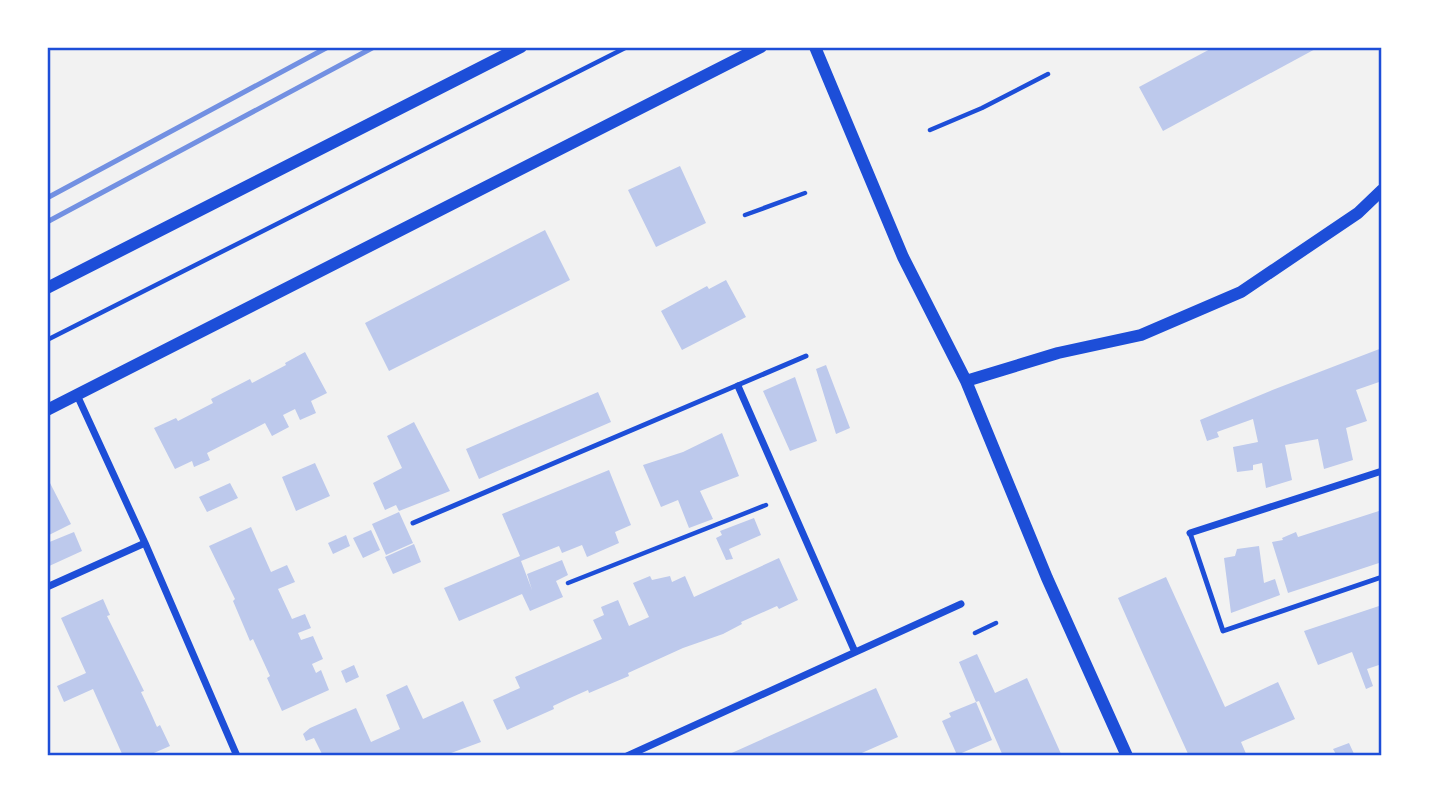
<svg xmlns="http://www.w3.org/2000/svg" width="1429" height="803" viewBox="0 0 1429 803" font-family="Montserrat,sans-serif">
<rect width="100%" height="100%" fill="#f2f2f2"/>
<path fill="#bdc9ec" d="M 1214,47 L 1319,47 L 1163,131 L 1139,87 Z
M 680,166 L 706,223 L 656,247 L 628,190 Z
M 545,230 L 570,280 L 389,371 L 365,323 Z
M 726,280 L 746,317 L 682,350 L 661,311 L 707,286 L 709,289 Z
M 1382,348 L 1382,381 L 1356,390 L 1367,421 L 1346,428 L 1353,460 L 1324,469 L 1318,439 L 1285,445 L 1292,480 L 1266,488 L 1262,463 L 1253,465 L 1253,470 L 1237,472 L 1233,447 L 1258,442 L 1253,419 L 1217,432 L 1219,437 L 1207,441 L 1200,420 L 1275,389 Z
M 305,352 L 327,393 L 311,401 L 316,413 L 300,420 L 295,409 L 283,415 L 289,427 L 272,436 L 265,423 L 207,453 L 210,460 L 194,467 L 192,461 L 175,469 L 154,428 L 176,418 L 178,421 L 213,403 L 211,399 L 250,379 L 252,383 L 286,365 L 285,363 Z
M 826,365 L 850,428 L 836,434 L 816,369 Z
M 795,377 L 817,441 L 790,451 L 763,391 Z
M 598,392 L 611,422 L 479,479 L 466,449 Z
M 414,422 L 450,491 L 399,511 L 396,505 L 385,510 L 373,483 L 402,468 L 387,436 Z
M 722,433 L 739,476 L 700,491 L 713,519 L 689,528 L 678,500 L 661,507 L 643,465 L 683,452 Z
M 315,463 L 330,496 L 296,511 L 282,477 Z
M 609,470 L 631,525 L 615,532 L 619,543 L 587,557 L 582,545 L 562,553 L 559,546 L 521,561 L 532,590 L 527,574 L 562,560 L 568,575 L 556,581 L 563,597 L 530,611 L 522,594 L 459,621 L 444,588 L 520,556 L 502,514 Z
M 50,483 L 71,524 L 47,536 L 47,484 Z
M 230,483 L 238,498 L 207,512 L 199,497 Z
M 1382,510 L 1382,562 L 1288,593 L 1272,542 L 1283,540 L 1282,538 L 1296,532 L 1298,537 Z
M 399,512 L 413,543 L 386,555 L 372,524 Z
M 754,518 L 761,535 L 729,549 L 733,559 L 726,560 L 716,538 L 722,535 L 720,531 Z
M 251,527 L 271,572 L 287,565 L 295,582 L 278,589 L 292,619 L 305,614 L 311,628 L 298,633 L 301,640 L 313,636 L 323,659 L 312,664 L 316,673 L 321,670 L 329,690 L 282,711 L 267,678 L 270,676 L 253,639 L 250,641 L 233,601 L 235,599 L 209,546 Z
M 371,530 L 380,550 L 363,558 L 353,538 Z
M 74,532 L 82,551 L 47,567 L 47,543 Z
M 346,535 L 350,546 L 333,554 L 328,543 Z
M 414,544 L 421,562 L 393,574 L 385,557 Z
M 1259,546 L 1264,583 L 1275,579 L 1280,595 L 1231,613 L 1224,558 L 1235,556 L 1237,549 Z
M 779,558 L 798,600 L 779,609 L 777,606 L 741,622 L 742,624 L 723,634 L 683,648 L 628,673 L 629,676 L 589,693 L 588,690 L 570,698 L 553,706 L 554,709 L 507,730 L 493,700 L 520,688 L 515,677 L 602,639 L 593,620 L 604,615 L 601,607 L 618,600 L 629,626 L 649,617 L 633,583 L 650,576 L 652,580 L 670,576 L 672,582 L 685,576 L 694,597 Z
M 1166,577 L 1225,707 L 1278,682 L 1295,719 L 1241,742 L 1247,756 L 1189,756 L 1141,650 L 1118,598 Z
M 103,599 L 110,615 L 107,616 L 144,691 L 141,692 L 149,709 L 157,727 L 160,725 L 170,746 L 147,756 L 123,756 L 93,689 L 64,702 L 57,686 L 86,673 L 61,618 Z
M 1382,605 L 1382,664 L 1367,669 L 1373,686 L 1366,689 L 1352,652 L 1318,665 L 1304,631 Z
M 977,654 L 995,693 L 1027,678 L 1062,756 L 1003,756 L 979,701 L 976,702 L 992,740 L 957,755 L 942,721 L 951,717 L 949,713 L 976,702 L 959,662 Z
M 354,665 L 359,677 L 346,683 L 341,671 Z
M 407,685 L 423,719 L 463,701 L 481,742 L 443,756 L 323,756 L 314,738 L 306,741 L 303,734 L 310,728 L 356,708 L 371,742 L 400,729 L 386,695 Z
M 876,688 L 898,737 L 855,756 L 725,756 Z
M 1349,743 L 1355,756 L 1337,756 L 1333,749 Z"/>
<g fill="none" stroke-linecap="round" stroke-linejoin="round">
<path stroke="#1d4ed8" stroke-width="4.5" d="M 930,130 L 982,108 L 1048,74
M 745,215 L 805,193
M 47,340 L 627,47
M 568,583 L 766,505
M 975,633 L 996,623"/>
<path stroke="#1d4ed8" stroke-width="5" d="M 413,523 L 806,356
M 1190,533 L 1223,631 L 1382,577"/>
<path stroke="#1d4ed8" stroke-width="7" d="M 738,386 L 855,652
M 77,395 L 145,543 L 237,756
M 1190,533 L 1382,471
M 47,587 L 145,543
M 627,756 L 961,604"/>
<path stroke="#1d4ed8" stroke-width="12" d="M 815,47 L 903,257 L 966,381 L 1047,578 L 1127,756
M 47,288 L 521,47
M 966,381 L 1058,353 L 1141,335 L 1241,292 L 1358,213 L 1382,190
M 47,410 L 761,47"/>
<path stroke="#7290e2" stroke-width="5" d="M 47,198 L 328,47
M 47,222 L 374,47"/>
</g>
<rect width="1429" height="803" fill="none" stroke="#ffffff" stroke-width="98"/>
<rect x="49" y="49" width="1331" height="705" fill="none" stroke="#1d4ed8" stroke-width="2.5"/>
</svg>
